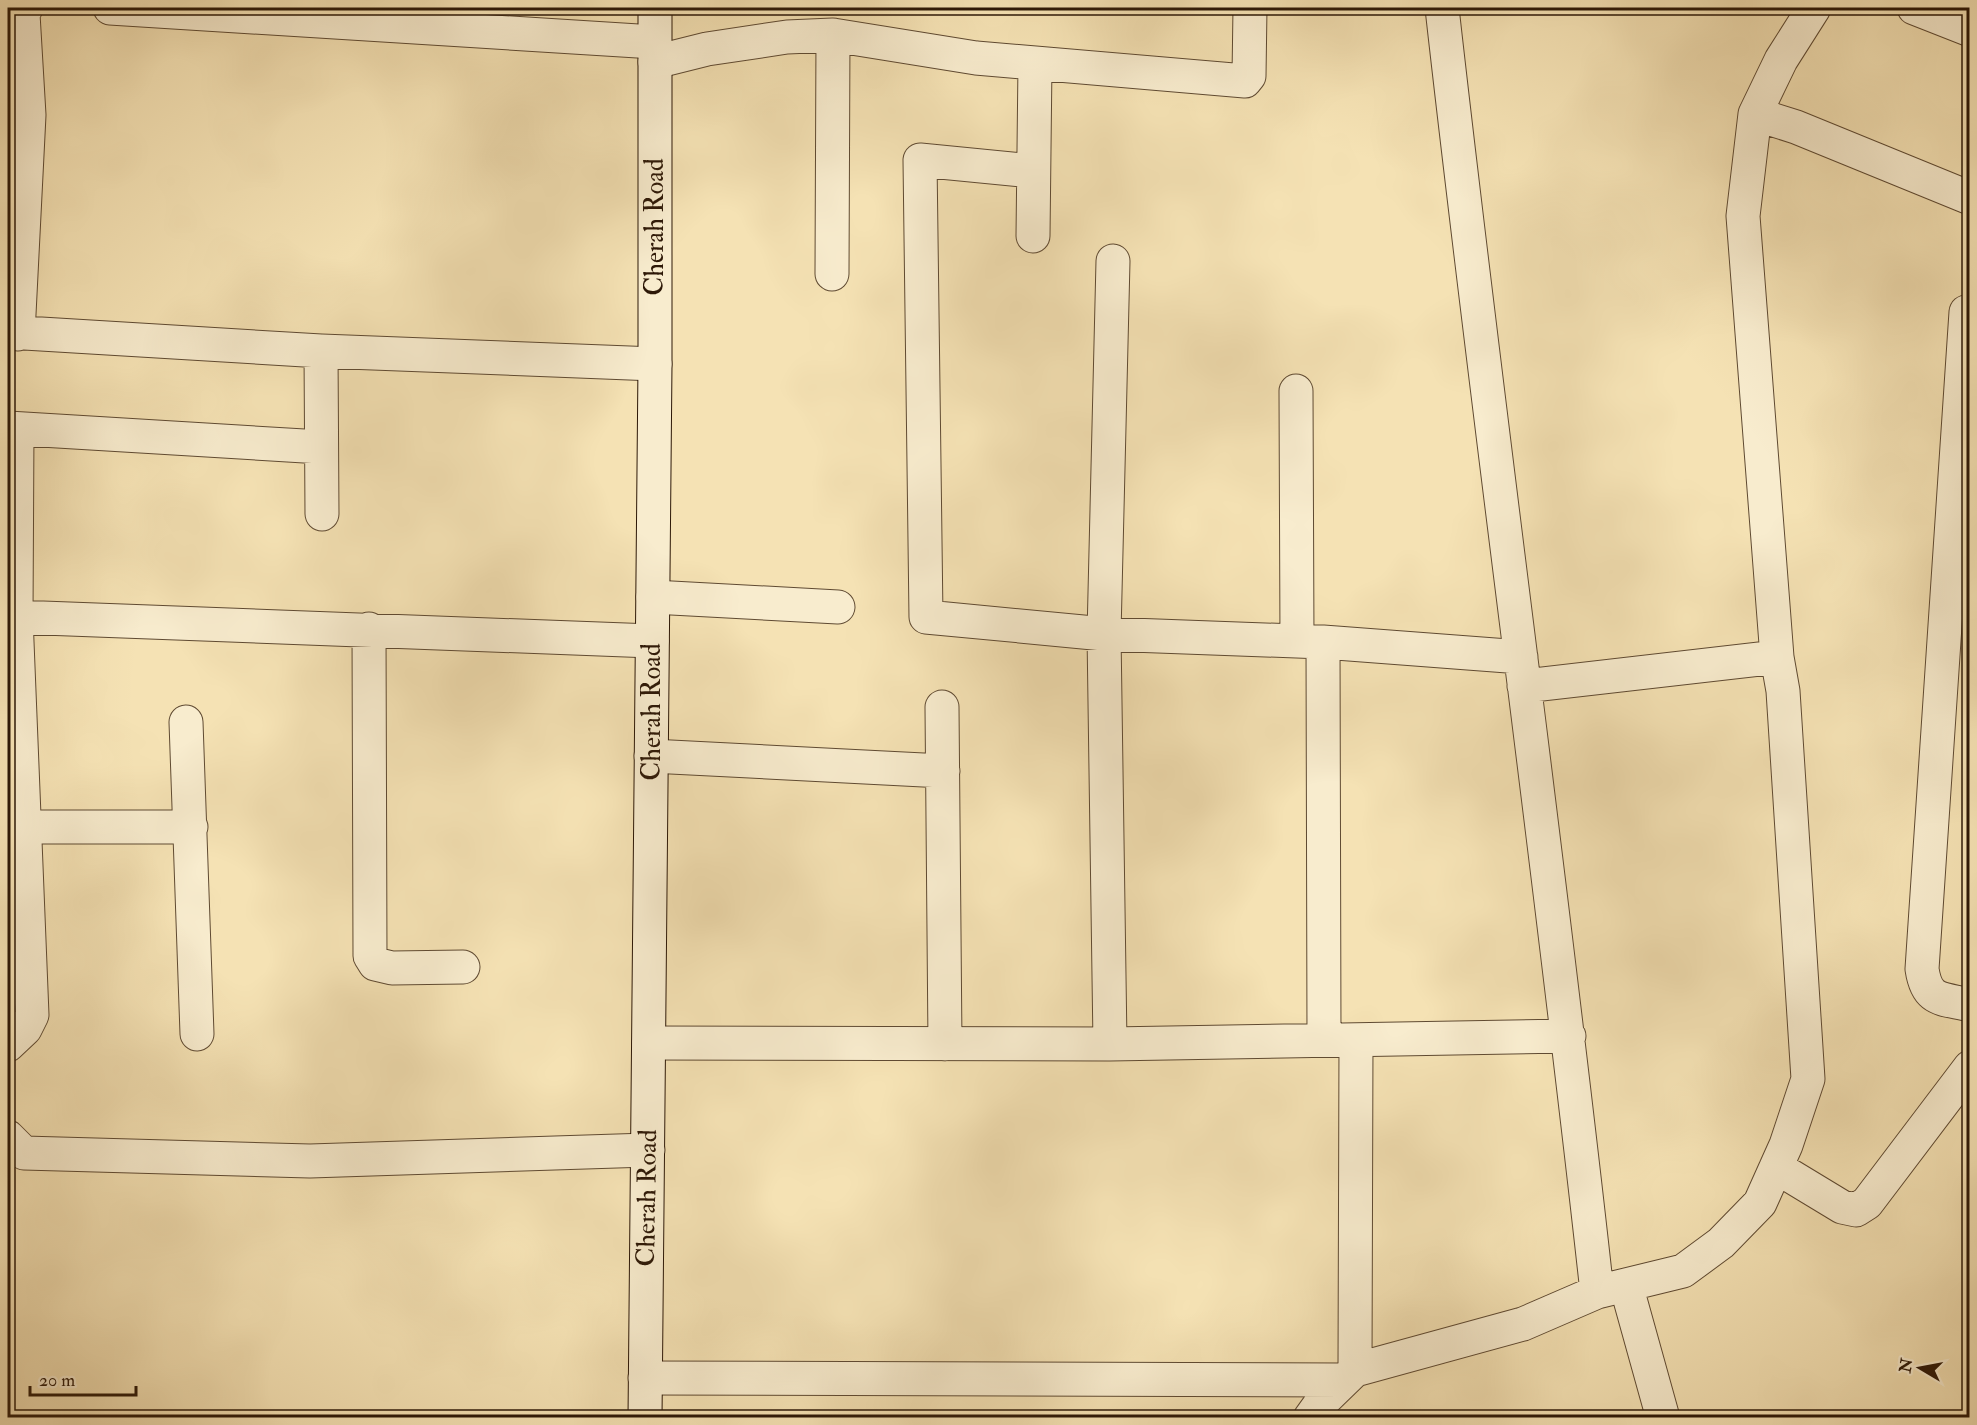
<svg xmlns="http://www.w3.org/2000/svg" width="1977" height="1425" viewBox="0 0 1977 1425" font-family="'IM FELL Double Pica',serif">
<rect width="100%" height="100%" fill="#f5e2b4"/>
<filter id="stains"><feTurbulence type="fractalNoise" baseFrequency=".00333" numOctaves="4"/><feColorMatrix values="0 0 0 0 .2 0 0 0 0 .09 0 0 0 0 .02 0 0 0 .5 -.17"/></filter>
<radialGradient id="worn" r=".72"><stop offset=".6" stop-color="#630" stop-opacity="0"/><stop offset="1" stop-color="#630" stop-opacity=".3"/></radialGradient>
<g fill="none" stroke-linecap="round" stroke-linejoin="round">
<defs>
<path id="street" d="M 110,8 L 654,42
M 1442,8 C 1490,436 1550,864 1597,1292
M 1914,8 L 1970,30
M 655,62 L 707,49 L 787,37 L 833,35 L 976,58 L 1245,81 L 1249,76 L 1250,8
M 1755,114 L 1796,127 L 1970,198
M 1032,171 L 920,160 L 926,617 L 1104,634 L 1323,642 L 1521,657
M 1033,236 L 1035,63
M 832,274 L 833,35
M 1966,312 L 1922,969 C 1927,1002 1941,998 1970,1005
M 8,332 L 321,351 L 655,364
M 18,334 L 29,115 L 23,14 L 26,8
M 321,351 L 322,514
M 1296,391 L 1297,641
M 8,428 L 321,447
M 653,597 L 838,607
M 16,617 L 652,641
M 369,629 L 370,956 L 375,964 L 392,968 L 463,967
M 1323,642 L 1324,1040
M 1524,686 L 1777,657
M 942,707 L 945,1044
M 186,722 L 197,1034
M 651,756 L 943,771
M 23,827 L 191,827
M 649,1043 L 1110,1044 L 1569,1036
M 1110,1044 L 1104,634 L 1113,261
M 8,1045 L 25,1029 L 32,1015 L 16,617 L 17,429
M 8,1137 L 24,1153 L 310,1161 L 648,1150
M 1776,1167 L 1842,1207 L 1856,1210 L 1867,1203 L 1970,1067
M 1626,1285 L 1663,1418
M 1355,1370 L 1356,1041
M 645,1378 L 1343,1380
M 1310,1418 L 1320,1404 L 1355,1370 L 1523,1324 L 1597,1292 L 1683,1271 L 1721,1243 L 1760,1203 L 1786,1145 L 1808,1079 L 1783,691 L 1777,657 L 1743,216 L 1755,114 L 1781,60 L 1814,8"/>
<path id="secondary" d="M 645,1418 L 655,364 L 655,8"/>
</defs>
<use href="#street" stroke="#5f4a32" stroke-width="35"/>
<use href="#secondary" stroke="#2d1807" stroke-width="35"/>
<use href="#street" stroke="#f8ecce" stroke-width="33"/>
<use href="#secondary" stroke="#f8ecce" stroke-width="33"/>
</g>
<g text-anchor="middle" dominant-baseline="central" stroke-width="4.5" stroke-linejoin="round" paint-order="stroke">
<g font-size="26" fill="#2d1807" stroke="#f8ecce">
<text transform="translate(655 227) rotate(-90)">Cherah Road</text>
<text transform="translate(652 712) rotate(-90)">Cherah Road</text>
<text transform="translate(647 1198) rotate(-89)">Cherah Road</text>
</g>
</g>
<rect width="1977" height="1425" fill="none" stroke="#f5e2b4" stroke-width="30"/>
<rect x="9" y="9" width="1959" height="1407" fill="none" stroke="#2d1807" stroke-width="3"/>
<rect x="15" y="15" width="1947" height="1395" fill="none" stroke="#2d1807" stroke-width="1.5"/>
<g transform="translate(1920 1368) rotate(280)" stroke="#f8ecce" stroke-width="4.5" paint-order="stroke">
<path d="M0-4.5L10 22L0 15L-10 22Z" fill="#2d1807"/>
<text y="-9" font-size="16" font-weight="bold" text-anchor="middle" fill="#2d1807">N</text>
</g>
<path d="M30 1386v9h106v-9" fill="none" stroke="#2d1807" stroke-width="3"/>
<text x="39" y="1386" font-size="18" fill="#2d1807" stroke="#f8ecce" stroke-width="4.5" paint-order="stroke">20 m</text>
<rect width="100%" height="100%" filter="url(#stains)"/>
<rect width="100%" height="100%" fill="url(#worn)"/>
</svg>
